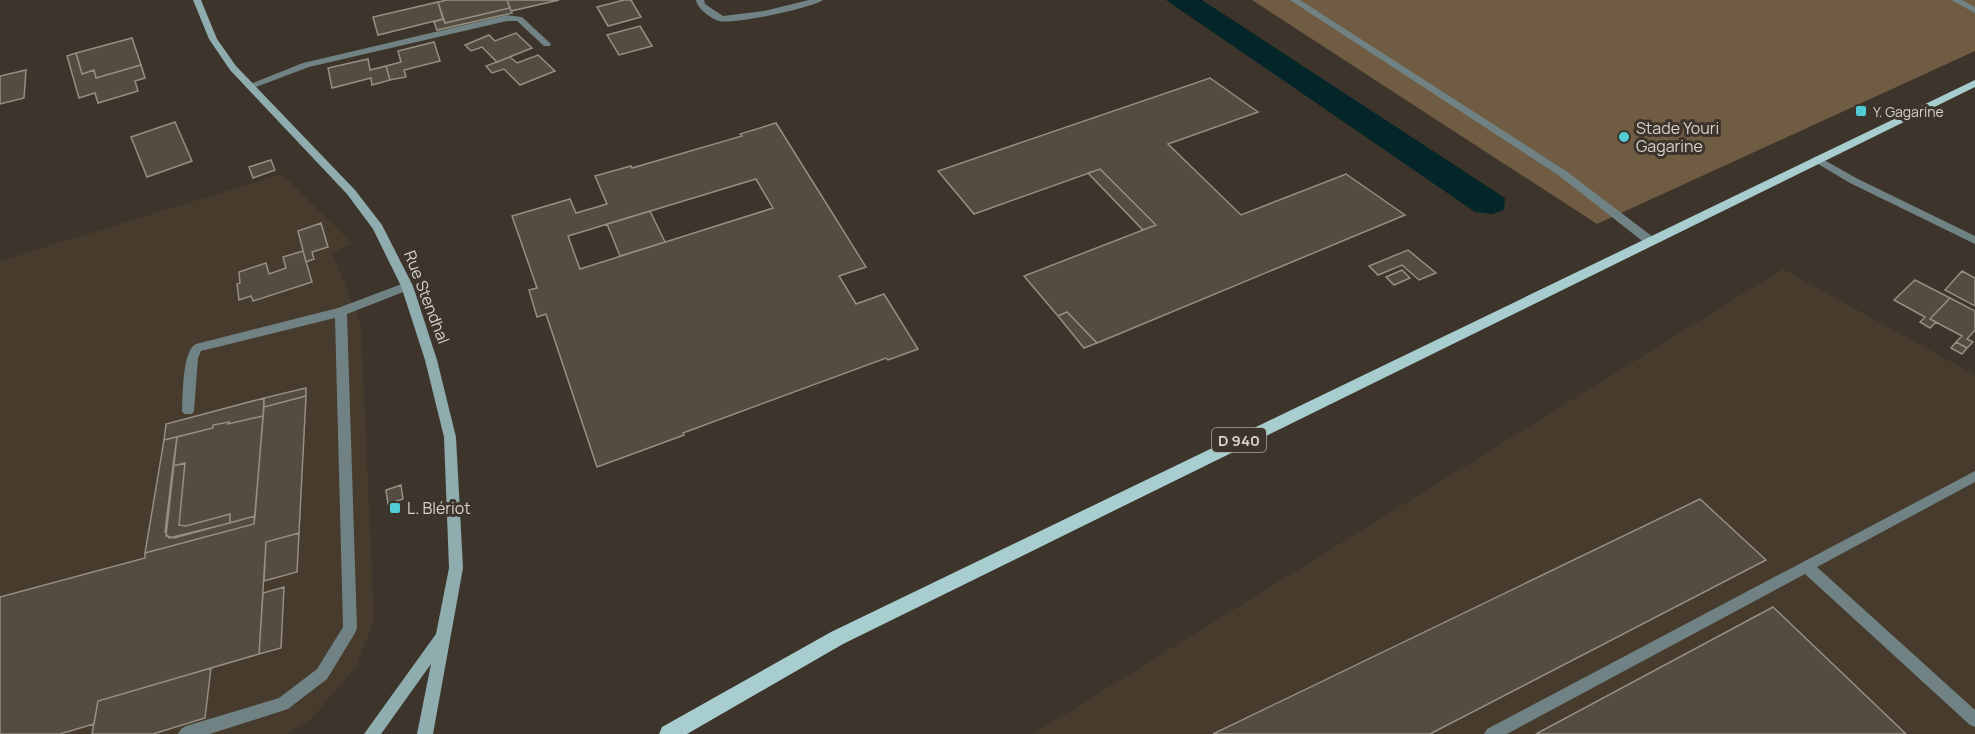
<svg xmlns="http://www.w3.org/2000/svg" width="1975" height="734" viewBox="0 0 1975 734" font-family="Manrope,sans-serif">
<rect width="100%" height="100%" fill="#3d352c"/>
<path fill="#463b2c" d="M 282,174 L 352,243 L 333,254 L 361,325 L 374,619 L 357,666 L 311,719 L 286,734 L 0,734 L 0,261 Z
M 1783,269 L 1975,375 L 1975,734 L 1033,734 Z"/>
<path fill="#6f5c42" d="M 1252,0 L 1975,0 L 1975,51 L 1597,224 Z"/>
<path fill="#042628" d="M 1166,0 L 1202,0 L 1505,198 L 1504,210 L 1492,214 L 1475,212 Z"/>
<path fill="#534c41" stroke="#978e83" stroke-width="1.5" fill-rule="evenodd" d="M 447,0 L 507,0 L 510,8 L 445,23 L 438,2 Z
M 507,0 L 559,0 L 511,11 Z
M 624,0 L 631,0 L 641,17 L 608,26 L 597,7 Z
M 438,2 L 443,19 L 378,35 L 373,17 Z
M 510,8 L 512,13 L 437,30 L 434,22 L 443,19 L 445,23 Z
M 640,26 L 652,46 L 619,55 L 607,35 Z
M 516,33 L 532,48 L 497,62 L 482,47 L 471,51 L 465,45 L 489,35 L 495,41 Z
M 132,38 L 141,65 L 96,78 L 94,70 L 82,74 L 76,53 Z
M 434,42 L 440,61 L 404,70 L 406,77 L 390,80 L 386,66 L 401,62 L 398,51 Z
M 76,53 L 82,74 L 94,70 L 96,78 L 141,65 L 145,78 L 135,81 L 138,91 L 98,103 L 95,93 L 79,98 L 67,56 Z
M 538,55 L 555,71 L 520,85 L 504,69 L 492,73 L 486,66 L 510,57 L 517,63 Z
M 368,59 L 370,70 L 386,66 L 390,80 L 372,85 L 371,78 L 332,88 L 328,68 Z
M 26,70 L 24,98 L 0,104 L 0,76 Z
M 1210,78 L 1258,112 L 1168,144 L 1241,215 L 1346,174 L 1405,215 L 1097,343 L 1067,312 L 1058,316 L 1024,276 L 1156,225 L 1100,169 L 974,214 L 938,171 Z
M 175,122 L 192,161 L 147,177 L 131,137 Z
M 776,123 L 866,267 L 839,276 L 856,304 L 884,294 L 918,349 L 888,360 L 886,358 L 683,433 L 684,435 L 597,467 L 546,314 L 537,317 L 529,290 L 537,288 L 512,216 L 570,199 L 576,213 L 607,204 L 595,176 L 631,166 L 632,168 L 742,136 L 740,134 ZM 756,179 L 773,208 L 580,269 L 568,236 Z
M 271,160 L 275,170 L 253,178 L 249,167 Z
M 1100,169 L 1156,225 L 1143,230 L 1088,173 Z
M 650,211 L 665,242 L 620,256 L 607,224 Z
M 321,223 L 328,247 L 312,252 L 314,259 L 306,262 L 298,231 Z
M 1408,250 L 1436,273 L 1419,280 L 1402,265 L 1378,275 L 1369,266 Z
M 303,251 L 312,282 L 253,301 L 251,296 L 239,300 L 237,284 L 240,283 L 239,272 L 266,263 L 269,274 L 286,268 L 283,257 Z
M 1402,270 L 1410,278 L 1394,285 L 1386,277 Z
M 1962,271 L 1975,278 L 1975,306 L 1945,290 Z
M 1915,280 L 1950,298 L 1930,319 L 1936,322 L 1930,328 L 1920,322 L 1925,317 L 1894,300 Z
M 1950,298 L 1975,311 L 1975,330 L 1967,339 L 1973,342 L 1967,348 L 1956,342 L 1962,336 L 1930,319 Z
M 1067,312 L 1097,343 L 1084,348 L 1058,316 Z
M 1956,342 L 1967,348 L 1962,354 L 1951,348 Z
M 306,388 L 306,396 L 264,407 L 264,398 Z
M 306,396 L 299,533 L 266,542 L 259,654 L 98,701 L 94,724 L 60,734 L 0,734 L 0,597 L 145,558 L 145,553 L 254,524 L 264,407 Z
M 264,398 L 263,416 L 228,424 L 229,422 L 213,425 L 213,428 L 164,440 L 166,424 Z
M 263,416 L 255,516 L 230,523 L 230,514 L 186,526 L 179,525 L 185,463 L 173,466 L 177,437 L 213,428 L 213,425 L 229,422 L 228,424 Z
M 177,437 L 166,536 L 174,538 L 255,516 L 254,524 L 145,553 L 164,440 Z
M 185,463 L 179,525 L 186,526 L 230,514 L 230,523 L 169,538 L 165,532 L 173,466 Z
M 401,485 L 403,499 L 388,504 L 386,490 Z
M 1700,499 L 1766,560 L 1430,734 L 1213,734 Z
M 299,533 L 297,572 L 264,581 L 266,542 Z
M 284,587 L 281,648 L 259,654 L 263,593 Z
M 1773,607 L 1906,734 L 1536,734 Z
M 211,668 L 205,718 L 153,734 L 92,734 L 98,701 Z"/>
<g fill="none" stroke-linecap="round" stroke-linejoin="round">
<path fill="#708283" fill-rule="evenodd" d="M 1290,0 L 1300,0 L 1566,171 L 1653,237 L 1654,240 L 1653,243 L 1645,243 L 1558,175 Z
M 1951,0 L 1962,0 L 1975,7 L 1975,13 Z
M 507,15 L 522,17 L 551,44 L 550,46 L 544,46 L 517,21 L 507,21 L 309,67 L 253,88 L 247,88 L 245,86 L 303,63 Z
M 407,282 L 411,283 L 413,286 L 411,289 L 347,314 L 357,628 L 355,633 L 327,679 L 288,709 L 210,734 L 178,734 L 181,729 L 186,726 L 279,698 L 317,669 L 343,627 L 335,318 L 201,351 L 198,358 L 194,411 L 192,414 L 184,414 L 182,411 C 183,396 182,350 196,344 L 338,308 Z
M 1975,471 L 1975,482 L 1817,567 L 1975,710 L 1975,727 L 1970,725 L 1805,574 L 1507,734 L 1484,734 L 1487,729 Z"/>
<path fill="#708283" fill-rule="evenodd" d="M 696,0 L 704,0 L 705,4 L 723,16 L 764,11 L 809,0 L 823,0 C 812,8 732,25 719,21 C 711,19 697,8 696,0 Z
M 1817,156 L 1858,179 L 1975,236 L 1975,244 L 1850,183 L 1813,161 L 1812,159 Z"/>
<path fill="#8facae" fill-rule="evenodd" d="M 193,0 L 201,0 L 217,39 L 236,66 L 355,190 L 382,225 L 413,286 L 437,360 L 456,437 L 463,568 L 433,734 L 417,734 L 431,664 L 381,734 L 364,734 L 436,634 L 449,568 L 444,437 L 425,360 L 401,286 L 373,229 L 347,194 L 230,70 L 209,39 Z"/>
<path fill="#a7cdcf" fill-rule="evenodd" d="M 1975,80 L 1975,87 L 843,644 L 687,734 L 659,734 L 662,727 L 831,632 Z"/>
</g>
<g fill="#51ccd4" stroke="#3d352c" stroke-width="2">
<rect x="1855" y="105" width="12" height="12" rx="3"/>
<circle cx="1624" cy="137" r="6"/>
<rect x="389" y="502" width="12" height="12" rx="3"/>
</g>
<g text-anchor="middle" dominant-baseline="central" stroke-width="6" stroke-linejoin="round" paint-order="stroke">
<g font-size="14" fill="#d5d1cb" stroke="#3d352c" text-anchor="start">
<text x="1873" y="111">Y. Gagarine</text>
</g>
<rect fill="#3d352c" stroke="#a7a29b" stroke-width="1.5" x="1212" y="428" width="54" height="24" rx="4.5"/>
<g font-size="15" font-weight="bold" fill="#d5d1cb">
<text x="1239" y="440">D 940</text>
</g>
<g font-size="16" fill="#d5d1cb" stroke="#3d352c" text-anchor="start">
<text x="1636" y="128">Stade Youri<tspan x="1636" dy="18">Gagarine</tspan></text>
<text x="407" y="508">L. Blériot</text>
</g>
<g font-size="16" fill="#d5d1cb" stroke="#3d352c">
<text transform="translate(427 297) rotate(69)">Rue Stendhal</text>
</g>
</g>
</svg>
